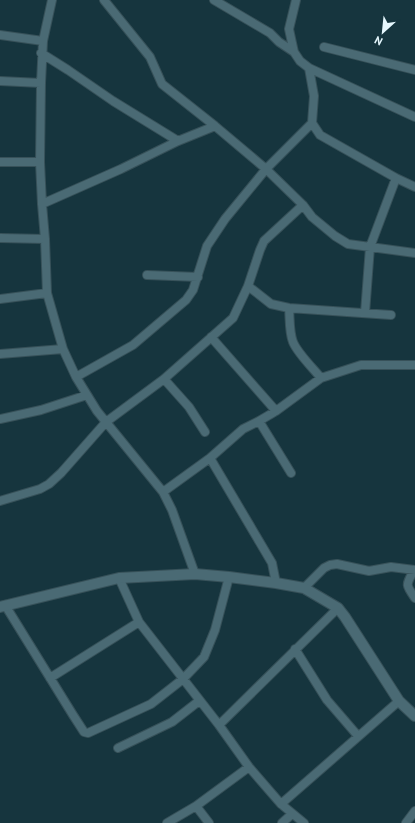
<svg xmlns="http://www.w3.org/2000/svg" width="415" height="823" viewBox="0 0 415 823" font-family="'PT Sans',sans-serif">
<rect width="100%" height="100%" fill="#16353e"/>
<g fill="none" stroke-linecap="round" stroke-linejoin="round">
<defs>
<path id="minor" d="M 52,0 L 43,41 L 41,83 L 40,162 L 42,204 L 45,239 L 47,293 L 63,349 L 76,377 L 97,411 L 163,492 L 172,510 L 195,574
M 104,0 L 150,57 L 162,84 L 215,126 L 266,169 L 303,205 L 312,217 L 335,236 L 348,244 L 415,253
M 214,0 L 270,33 L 279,42 L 294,52
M 296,0 L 289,29 L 292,43 L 294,52 L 300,61 L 309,68 L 314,96 L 312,123 L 320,135 L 396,178 L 415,187
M 0,35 L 43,41
M 324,47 L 415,70
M 41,53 L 68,70 L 113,101 L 178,141
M 309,68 L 415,117
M 0,81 L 41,83
M 0,162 L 40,162
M 42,204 L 121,169 L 178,141 L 215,126
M 0,238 L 45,239
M 147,275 L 198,277
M 248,286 L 271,304 L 289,308 L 391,315
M 0,299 L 47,293
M 289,308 C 290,319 289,332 293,342 C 298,354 313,368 321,378
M 365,313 L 370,247 L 396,178
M 211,337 L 276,411
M 0,354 L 63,349
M 76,377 L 133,345 L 186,300 L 193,290 L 207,246 L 225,219 L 266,169 L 312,123
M 164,379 L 189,407 L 205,432
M 0,419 L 41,410 L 87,395
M 259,421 L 291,473
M 210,458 L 272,563 L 276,583
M 163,492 L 210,458 L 243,429 L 259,421 L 276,411 L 321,378 L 361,365 L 415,365
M 0,501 L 40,489 L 49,484 L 61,473 L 106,422 L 164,379 L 233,318 L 248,286 L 260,250 L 264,241 L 303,205
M 414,570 C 406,585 405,584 415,598
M 119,578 L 139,622 L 219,725 L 249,767 L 281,804 L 304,823
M 304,588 L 324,568 L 330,565 L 337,564 L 369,571 L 391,567 L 415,570
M 5,605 L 73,715 L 84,732 L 88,733 L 151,704 L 183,679 L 204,657 L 215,630 L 229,577
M 295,649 L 327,700 L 358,736
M 50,678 L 139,622
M 219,725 L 338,608
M 118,748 L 172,722 L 199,701
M 281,804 L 399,701
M 196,806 L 209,823
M 167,823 L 196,806 L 249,767
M 282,823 L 292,814
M 406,823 L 415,811"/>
<path id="tertiary" d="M 0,607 L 119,578 L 195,574 L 229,577 L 276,583 L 304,588 L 338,608 L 345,617 L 399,701 L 415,716"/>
</defs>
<use href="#minor" stroke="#375159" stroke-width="10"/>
<use href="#tertiary" stroke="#375159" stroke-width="12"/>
<use href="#minor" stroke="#4a6a74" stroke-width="8"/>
<use href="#tertiary" stroke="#4a6a74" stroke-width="10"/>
</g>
<g transform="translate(383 32) rotate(207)" stroke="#16353e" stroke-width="3" paint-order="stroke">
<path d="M0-3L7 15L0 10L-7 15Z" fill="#e5f7fd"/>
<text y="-6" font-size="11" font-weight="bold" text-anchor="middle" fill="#e5f7fd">N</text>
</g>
</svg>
